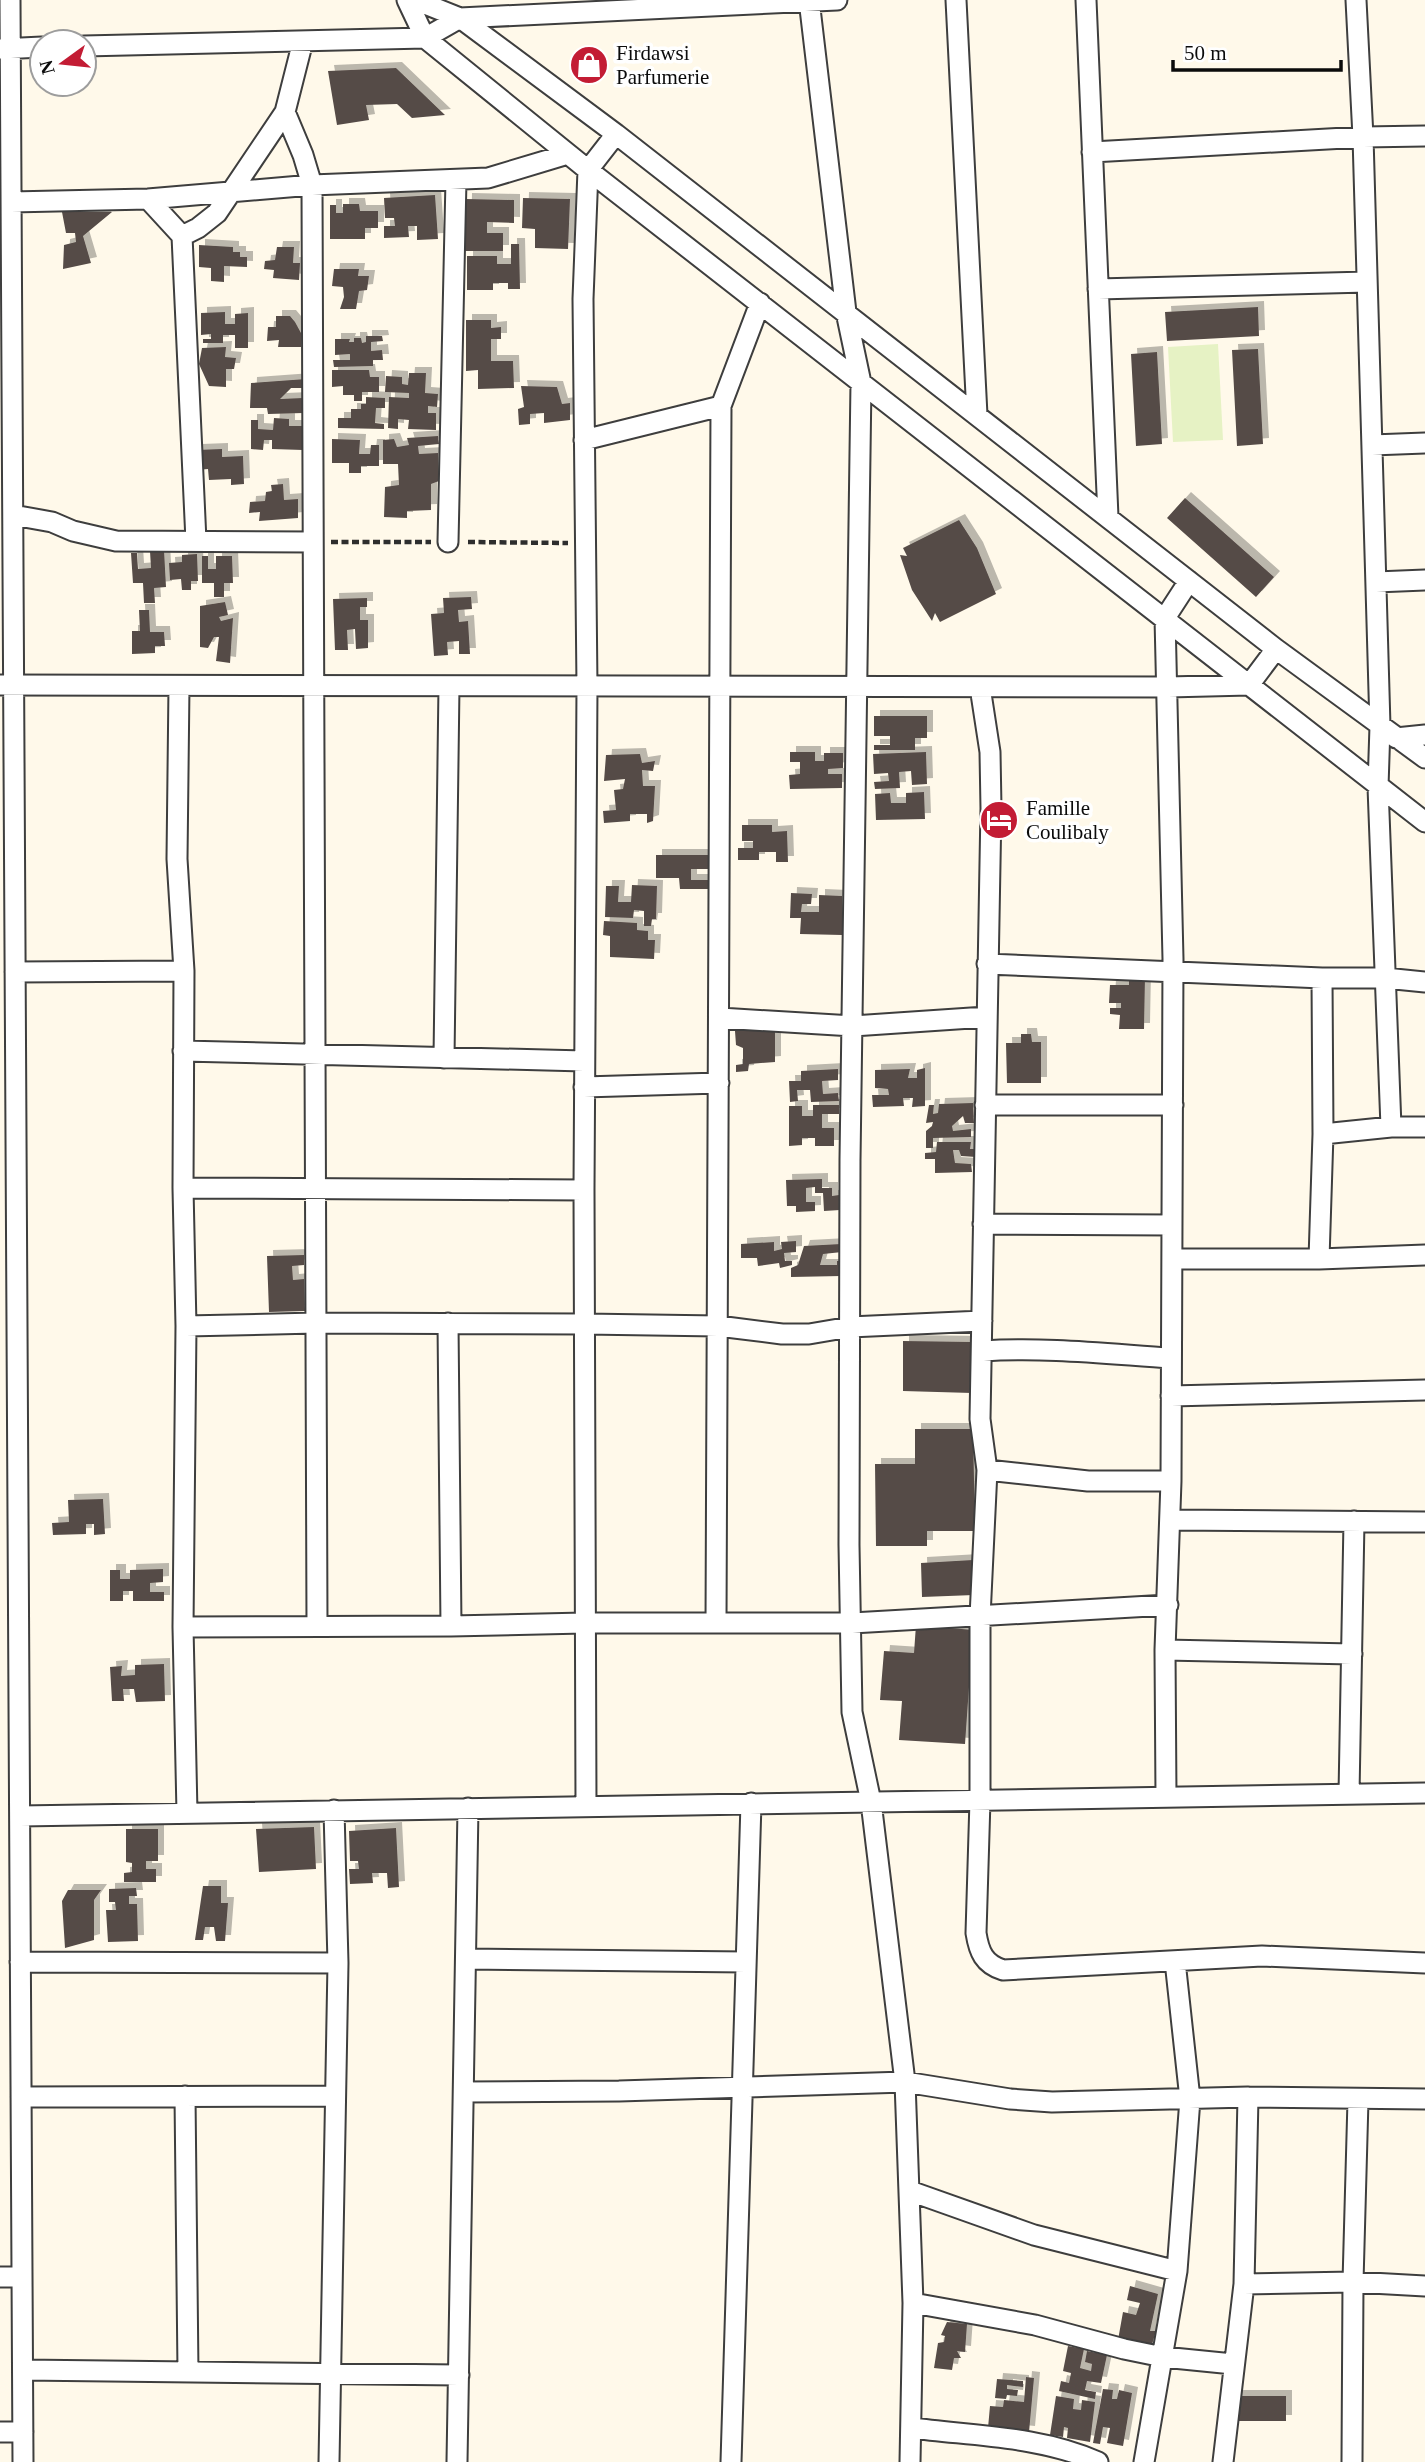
<svg xmlns="http://www.w3.org/2000/svg" width="1425" height="2462" viewBox="0 0 1425 2462" font-family="'Times New Roman',serif">
<defs>
<filter id="shadow"><feDropShadow dx="6" dy="-6" stdDeviation="0" flood-color="#0004"/></filter>
</defs>
<rect width="100%" height="100%" fill="#fff9ea"/>
<path fill="#e6f2c4" d="M 1218,344 L 1223,440 L 1173,442 L 1168,347 Z"/>
<path fill="#554b47" filter="url(#shadow)" d="M 396,68 L 445,115 L 412,118 L 397,104 L 366,105 L 369,120 L 337,125 L 328,71 Z
M 435,195 L 438,239 L 417,240 L 417,226 L 408,226 L 409,237 L 384,238 L 384,226 L 395,226 L 394,218 L 385,218 L 384,198 Z
M 523,198 L 570,199 L 568,249 L 535,248 L 535,229 L 522,228 Z
M 466,199 L 514,200 L 514,223 L 487,222 L 487,233 L 503,233 L 503,251 L 465,251 Z
M 343,204 L 359,204 L 360,211 L 378,211 L 378,228 L 365,228 L 365,239 L 330,239 L 330,205 L 336,205 L 336,213 L 343,213 Z
M 62,212 L 112,212 L 83,236 L 91,263 L 63,269 L 64,245 L 76,242 L 75,233 L 66,233 Z
M 511,244 L 519,244 L 520,289 L 508,289 L 508,283 L 493,283 L 493,290 L 467,290 L 467,256 L 497,256 L 497,264 L 511,264 Z
M 199,245 L 233,247 L 233,252 L 240,252 L 240,257 L 247,257 L 247,267 L 224,266 L 224,282 L 211,281 L 211,268 L 199,267 Z
M 277,247 L 294,247 L 293,263 L 300,263 L 299,280 L 273,278 L 274,270 L 264,269 L 265,261 L 275,260 Z
M 334,269 L 359,269 L 358,276 L 369,276 L 367,290 L 359,291 L 356,309 L 340,309 L 344,297 L 343,287 L 332,286 Z
M 1258,307 L 1259,336 L 1167,341 L 1165,312 Z
M 225,312 L 225,324 L 235,324 L 235,314 L 248,313 L 248,348 L 235,348 L 235,335 L 223,335 L 223,343 L 203,343 L 203,339 L 211,339 L 211,334 L 201,335 L 201,313 Z
M 276,316 L 290,316 L 295,322 L 301,333 L 301,347 L 278,347 L 279,340 L 267,341 L 268,327 L 276,327 Z
M 466,320 L 491,320 L 491,328 L 501,327 L 501,339 L 491,339 L 491,361 L 513,361 L 514,388 L 478,389 L 478,370 L 466,371 Z
M 366,336 L 382,336 L 383,341 L 371,342 L 371,351 L 382,350 L 383,360 L 373,360 L 373,366 L 334,367 L 333,360 L 350,360 L 350,354 L 335,355 L 335,339 L 350,339 L 349,342 L 354,342 L 354,338 L 361,338 L 362,343 L 366,342 Z
M 226,347 L 225,357 L 236,358 L 234,369 L 226,369 L 226,387 L 209,386 L 199,364 L 202,348 Z
M 1258,349 L 1263,444 L 1237,446 L 1232,350 Z
M 1157,352 L 1162,444 L 1136,446 L 1131,354 Z
M 332,370 L 369,370 L 370,377 L 379,377 L 379,392 L 362,392 L 362,401 L 354,401 L 354,395 L 343,395 L 343,386 L 332,387 Z
M 409,373 L 426,373 L 425,393 L 438,394 L 437,407 L 428,406 L 428,413 L 436,413 L 436,430 L 408,429 L 409,420 L 398,419 L 398,429 L 388,428 L 389,397 L 409,398 L 409,393 L 385,392 L 386,376 L 402,377 L 402,384 L 408,385 Z
M 306,379 L 305,388 L 291,388 L 280,399 L 303,398 L 303,413 L 268,414 L 267,408 L 250,408 L 251,383 Z
M 521,386 L 557,387 L 562,404 L 570,403 L 570,420 L 544,423 L 544,413 L 530,414 L 530,424 L 519,425 L 518,409 L 524,407 Z
M 366,397 L 385,398 L 385,408 L 376,408 L 375,423 L 384,424 L 384,429 L 338,428 L 338,418 L 351,418 L 351,409 L 361,409 L 361,404 L 366,404 Z
M 274,418 L 289,419 L 289,426 L 304,426 L 303,450 L 272,449 L 272,440 L 264,440 L 263,450 L 251,449 L 251,420 L 258,420 L 258,429 L 273,430 Z
M 438,436 L 439,444 L 418,446 L 419,454 L 438,453 L 439,481 L 431,484 L 431,510 L 407,511 L 407,518 L 384,517 L 385,487 L 399,485 L 398,464 L 383,464 L 383,440 L 394,439 L 397,447 L 409,445 L 407,438 Z
M 332,439 L 360,440 L 359,454 L 370,454 L 371,445 L 379,445 L 379,466 L 361,466 L 361,473 L 349,473 L 349,463 L 332,463 Z
M 222,449 L 222,457 L 243,456 L 244,484 L 231,485 L 231,479 L 209,480 L 208,469 L 197,470 L 196,450 Z
M 283,484 L 284,500 L 298,499 L 298,518 L 259,521 L 260,512 L 249,513 L 250,502 L 265,501 L 266,492 L 272,491 L 271,485 Z
M 1185,498 L 1274,577 L 1256,597 L 1167,518 Z
M 959,520 L 977,548 L 996,594 L 940,622 L 935,613 L 932,621 L 912,590 L 900,555 L 907,556 L 903,548 Z
M 164,550 L 166,587 L 154,588 L 155,603 L 144,603 L 143,583 L 133,583 L 131,553 L 137,553 L 138,569 L 151,568 L 150,551 Z
M 197,554 L 198,581 L 191,581 L 191,590 L 182,590 L 181,579 L 170,580 L 169,563 L 182,562 L 182,555 Z
M 202,556 L 208,556 L 208,569 L 216,569 L 216,556 L 232,556 L 233,583 L 224,583 L 224,597 L 214,597 L 214,583 L 202,583 Z
M 471,597 L 472,609 L 458,610 L 459,622 L 468,621 L 470,654 L 459,654 L 459,641 L 447,642 L 448,655 L 434,656 L 431,614 L 444,613 L 443,598 Z
M 367,598 L 367,607 L 360,607 L 360,620 L 368,620 L 368,648 L 356,649 L 355,629 L 347,630 L 348,650 L 335,650 L 333,599 Z
M 225,602 L 228,615 L 219,617 L 221,621 L 233,618 L 230,663 L 216,661 L 219,637 L 214,637 L 208,648 L 200,647 L 200,606 Z
M 139,610 L 149,610 L 150,632 L 164,632 L 165,646 L 155,646 L 155,653 L 132,654 L 132,631 L 140,631 Z
M 874,716 L 927,716 L 927,738 L 915,738 L 915,750 L 874,750 L 874,745 L 890,745 L 890,736 L 874,736 Z
M 790,752 L 815,752 L 815,761 L 824,761 L 824,753 L 843,753 L 843,768 L 828,769 L 828,774 L 842,774 L 842,788 L 790,789 L 789,775 L 800,774 L 800,762 L 790,762 Z
M 926,752 L 927,784 L 912,785 L 911,771 L 899,772 L 900,788 L 875,789 L 874,782 L 889,781 L 888,773 L 874,774 L 873,754 Z
M 640,754 L 642,763 L 655,761 L 653,771 L 642,770 L 643,786 L 655,786 L 653,821 L 647,823 L 647,814 L 630,814 L 630,821 L 604,823 L 603,811 L 616,810 L 614,790 L 623,789 L 625,779 L 604,781 L 606,755 Z
M 924,792 L 925,819 L 876,820 L 875,794 L 890,793 L 891,803 L 906,803 L 906,793 Z
M 742,825 L 772,825 L 772,832 L 787,831 L 788,862 L 776,862 L 776,852 L 759,852 L 759,860 L 738,860 L 738,848 L 753,848 L 753,841 L 742,841 Z
M 656,855 L 710,855 L 710,869 L 691,869 L 691,880 L 709,880 L 709,889 L 680,889 L 679,878 L 656,878 Z
M 632,885 L 657,886 L 656,919 L 652,919 L 651,926 L 644,926 L 644,911 L 634,910 L 633,918 L 605,917 L 606,886 L 619,886 L 618,902 L 631,902 Z
M 791,893 L 812,894 L 811,904 L 802,904 L 801,912 L 819,912 L 819,895 L 842,896 L 842,935 L 800,934 L 801,918 L 790,918 Z
M 604,921 L 637,923 L 637,930 L 648,931 L 648,940 L 655,940 L 654,959 L 610,957 L 610,936 L 603,935 Z
M 1129,977 L 1145,977 L 1144,1029 L 1119,1029 L 1120,1015 L 1110,1014 L 1110,1008 L 1121,1008 L 1121,1003 L 1109,1003 L 1110,985 L 1129,985 Z
M 775,1030 L 775,1062 L 749,1064 L 748,1071 L 736,1072 L 736,1065 L 743,1064 L 743,1048 L 736,1045 L 735,1031 Z
M 1021,1034 L 1031,1034 L 1032,1042 L 1041,1042 L 1041,1083 L 1007,1083 L 1006,1043 L 1021,1043 Z
M 925,1068 L 925,1106 L 912,1107 L 913,1098 L 903,1098 L 904,1106 L 873,1107 L 872,1095 L 889,1095 L 888,1089 L 875,1088 L 875,1070 L 910,1069 L 908,1078 L 917,1078 L 917,1070 Z
M 838,1069 L 838,1080 L 822,1081 L 823,1094 L 838,1093 L 839,1101 L 811,1102 L 810,1090 L 797,1090 L 798,1101 L 790,1102 L 789,1081 L 801,1081 L 801,1071 Z
M 973,1103 L 974,1123 L 965,1123 L 963,1116 L 952,1126 L 953,1131 L 971,1129 L 971,1137 L 933,1138 L 933,1148 L 926,1148 L 926,1131 L 932,1126 L 933,1122 L 926,1123 L 929,1105 L 934,1105 L 933,1114 L 938,1113 L 939,1104 Z
M 813,1105 L 839,1105 L 839,1114 L 822,1114 L 822,1128 L 834,1128 L 834,1146 L 815,1146 L 815,1138 L 802,1138 L 802,1145 L 789,1146 L 789,1106 L 802,1106 L 802,1116 L 813,1116 Z
M 937,1142 L 971,1142 L 970,1149 L 975,1149 L 976,1157 L 961,1156 L 959,1150 L 953,1150 L 955,1163 L 971,1164 L 972,1172 L 935,1173 L 935,1159 L 925,1159 L 925,1153 L 936,1152 Z
M 822,1179 L 822,1188 L 832,1188 L 832,1196 L 839,1195 L 840,1210 L 824,1211 L 823,1193 L 815,1193 L 815,1187 L 806,1188 L 806,1202 L 815,1202 L 815,1211 L 796,1212 L 796,1206 L 787,1206 L 786,1180 Z
M 796,1241 L 796,1252 L 784,1253 L 785,1261 L 792,1261 L 792,1265 L 780,1268 L 779,1263 L 758,1266 L 757,1258 L 741,1258 L 741,1244 L 774,1242 L 774,1251 L 782,1249 L 781,1242 Z
M 841,1244 L 842,1252 L 823,1254 L 820,1265 L 837,1265 L 837,1261 L 842,1261 L 841,1276 L 791,1277 L 791,1268 L 798,1265 L 804,1246 Z
M 304,1255 L 304,1265 L 292,1266 L 293,1280 L 304,1279 L 305,1311 L 269,1312 L 267,1256 Z
M 903,1341 L 973,1342 L 972,1393 L 903,1391 Z
M 915,1429 L 973,1429 L 975,1531 L 927,1531 L 927,1546 L 876,1546 L 875,1464 L 915,1464 Z
M 103,1499 L 105,1534 L 94,1535 L 94,1524 L 86,1524 L 86,1534 L 53,1535 L 52,1523 L 69,1522 L 68,1500 Z
M 973,1560 L 974,1595 L 922,1597 L 921,1563 Z
M 163,1569 L 163,1582 L 150,1583 L 150,1592 L 164,1592 L 164,1601 L 133,1601 L 133,1591 L 123,1591 L 123,1601 L 110,1601 L 110,1570 L 120,1570 L 120,1579 L 130,1579 L 130,1570 Z
M 916,1625 L 973,1630 L 965,1744 L 899,1740 L 902,1701 L 880,1700 L 884,1651 L 914,1653 Z
M 164,1664 L 165,1701 L 136,1702 L 134,1689 L 123,1689 L 124,1701 L 112,1701 L 110,1667 L 122,1666 L 121,1676 L 135,1675 L 135,1665 Z
M 314,1827 L 316,1869 L 259,1872 L 256,1829 Z
M 396,1828 L 399,1887 L 388,1888 L 387,1873 L 372,1873 L 373,1883 L 350,1884 L 349,1869 L 359,1869 L 358,1861 L 350,1861 L 349,1831 Z
M 126,1829 L 158,1829 L 158,1861 L 146,1861 L 146,1869 L 156,1869 L 156,1882 L 124,1882 L 124,1873 L 132,1872 L 132,1863 L 126,1862 Z
M 203,1886 L 221,1886 L 221,1903 L 228,1903 L 225,1941 L 216,1941 L 214,1927 L 205,1927 L 203,1940 L 195,1940 Z
M 136,1888 L 137,1896 L 129,1896 L 129,1904 L 137,1904 L 138,1941 L 108,1942 L 106,1910 L 116,1910 L 115,1902 L 109,1902 L 109,1889 Z
M 68,1890 L 101,1890 L 94,1900 L 94,1940 L 65,1948 L 62,1901 Z
M 1130,2286 L 1158,2294 L 1150,2331 L 1156,2331 L 1150,2351 L 1118,2340 L 1123,2312 L 1136,2315 L 1140,2303 L 1127,2300 Z
M 947,2322 L 967,2324 L 965,2352 L 957,2351 L 961,2358 L 954,2358 L 952,2370 L 934,2368 L 938,2343 L 944,2342 L 945,2336 L 941,2335 Z
M 1068,2346 L 1084,2349 L 1080,2368 L 1091,2371 L 1092,2364 L 1085,2362 L 1087,2351 L 1107,2355 L 1101,2383 L 1087,2381 L 1085,2390 L 1096,2392 L 1095,2399 L 1059,2391 L 1061,2381 L 1069,2383 L 1071,2373 L 1063,2371 Z
M 1026,2377 L 1034,2378 L 1029,2432 L 988,2428 L 990,2406 L 1003,2407 L 1004,2400 L 1024,2402 Z
M 997,2379 L 1023,2381 L 1023,2387 L 1007,2385 L 1007,2389 L 1018,2390 L 1017,2396 L 1007,2395 L 1006,2399 L 995,2398 Z
M 1103,2389 L 1113,2390 L 1112,2399 L 1117,2399 L 1119,2390 L 1132,2393 L 1123,2446 L 1107,2443 L 1110,2428 L 1103,2427 L 1100,2444 L 1093,2443 Z
M 1056,2396 L 1074,2399 L 1073,2409 L 1081,2410 L 1082,2400 L 1095,2402 L 1090,2442 L 1067,2438 L 1068,2428 L 1064,2427 L 1063,2437 L 1050,2435 Z
M 1234,2396 L 1286,2396 L 1286,2421 L 1233,2421 Z"/>
<g fill="none" stroke-linecap="round" stroke-linejoin="round">
<defs>
<path id="street" d="M 10,0 L 23,2462
M 407,0 L 425,38 L 588,170 L 1425,822
M 415,0 L 460,18 L 616,134 L 1276,649 L 1425,758
M 809,0 L 846,312 L 861,383 L 850,1160 L 849,1545 L 852,1712 L 871,1802 L 905,2082 L 913,2303 L 910,2462
M 956,0 L 977,415
M 1086,0 L 1108,517
M 1356,0 L 1363,137 L 1380,726 L 1378,787 L 1391,1127
M 84,46 L 425,38 L 460,18 L 837,0
M 0,49 L 42,47
M 285,112 L 303,155 L 312,185 L 317,1625
M 1092,152 L 1363,137 L 1425,136
M 148,199 L 182,236 L 196,541
M 11,202 L 148,199 L 312,185 L 488,178 L 568,154
M 182,236 L 198,228 L 217,213 L 285,112 L 303,41
M 1098,289 L 1367,282
M 584,440 L 721,406
M 1372,445 L 1425,443
M 13,515 L 52,522 L 73,531 L 116,541 L 313,542
M 448,542 L 456,180
M 1376,582 L 1425,580
M 0,685 L 1168,687 L 1249,685 L 1276,649
M 179,686 L 177,859 L 184,971
M 980,687 L 990,752 L 991,808 L 980,1419 L 987,1470 L 980,1617 L 980,1800 L 976,1933 C 979,1952 984,1964 1003,1970 L 1262,1956 L 1425,1963
M 1396,738 L 1425,735
M 987,964 L 1322,978 L 1385,978 L 1425,982
M 15,972 L 184,971 L 183,1188 L 186,1326 L 183,1627 L 187,1813
M 720,1018 L 853,1026 L 986,1017
M 183,1051 L 584,1061
M 444,1058 L 449,686
M 584,1087 L 719,1083
M 985,1105 L 1173,1105
M 1323,1134 L 1391,1127 L 1425,1127
M 183,1188 L 584,1190
M 983,1224 L 1172,1225
M 1172,1259 L 1319,1259 L 1425,1255
M 1319,1259 L 1323,1134 L 1322,978
M 448,1323 L 451,1626
M 186,1326 L 316,1323 L 585,1324 L 718,1326 L 782,1334 L 809,1334 L 850,1327 L 982,1321
M 983,1351 C 1046,1347 1108,1354 1171,1358
M 1171,1396 L 1425,1390
M 987,1470 L 1088,1481 L 1171,1481
M 1170,1520 L 1425,1522
M 716,1623 L 721,406 L 760,303
M 183,1627 L 451,1626 L 584,1623 L 852,1623 L 1168,1605
M 1165,1650 L 1352,1654
M 1349,1794 L 1354,1521
M 1166,1797 L 1165,1650 L 1171,1481 L 1173,959 L 1165,618 L 1189,581
M 586,1806 L 584,1190 L 587,686 L 583,299 L 588,170 L 616,134
M 20,1816 L 1425,1793
M 466,1959 L 746,1962
M 20,1962 L 338,1963
M 464,2092 L 619,2091 L 905,2082 L 1010,2099 L 1052,2102 L 1248,2097 L 1425,2099
M 185,2096 L 188,2372
M 21,2097 L 335,2096
M 910,2191 L 1034,2235 L 1177,2271
M 0,2277 L 22,2277
M 1244,2284 L 1353,2282 L 1425,2286
M 913,2303 L 1035,2325 L 1124,2349 L 1163,2357 L 1233,2364
M 23,2370 L 459,2375
M 912,2428 C 973,2436 1041,2436 1098,2462
M 0,2432 L 23,2432
M 329,2462 L 338,1963 L 334,1810
M 457,2462 L 468,1808
M 731,2462 L 751,1803
M 1144,2462 L 1177,2271 L 1190,2099 L 1175,1961
M 1223,2462 L 1244,2284 L 1248,2097
M 1352,2462 L 1353,2282 L 1358,2100"/>
</defs>
<use href="#street" stroke="#3e3e3e" stroke-width="23"/>
<path stroke="#2d2d2d" stroke-width="4.5" stroke-dasharray="7 3.5" stroke-linecap="butt" d="M 331,542 L 431,542
M 468,542 L 568,543"/>
<use href="#street" stroke="#fff" stroke-width="19"/>
</g>
<defs>
<symbol id="shop-disc" viewBox="-11 -11 22 22"><circle r="9.5" fill="#c31c34" stroke="#fff"/><path d="M-5-2.5h2.3a2.7 3.5 0 0 1 5.4 0H5L5.5 6h-11ZM-1.5-2.5h3a1.5 2.3 0 0 0-3 0Z" fill="#fff"/></symbol>
<symbol id="hotel-disc" viewBox="-11 -11 22 22"><circle r="9.5" fill="#c31c34" stroke="#fff"/><path d="M-6-4.5h1.5V1H6V5H4.5V3h-9V5H-6ZM-4 0a1.8 1.8 0 1 1 3.6 0ZM.5 0V-2.5h3Q6-2.5 6 0Z" fill="#fff"/></symbol>
</defs>
<g fill-rule="evenodd">
<use href="#shop-disc" x="567" y="43" width="44" height="44"/>
<use href="#hotel-disc" x="977" y="798" width="44" height="44"/>
</g>
<g text-anchor="middle" dominant-baseline="central" stroke-width="7" stroke-linejoin="round" paint-order="stroke">
<g font-size="21" fill="#0b0b0b" stroke="#fff" text-anchor="start">
<text x="616" y="53">Firdawsi<tspan x="616" dy="24">Parfumerie</tspan></text>
<text x="1026" y="808">Famille<tspan x="1026" dy="24">Coulibaly</tspan></text>
</g>
</g>
<g transform="translate(63 63) rotate(255)"><circle r="33" fill="#ffffff" stroke="#9d9d9d" stroke-width="2"/>
<path d="M0-5L12 26L0 18L-12 26Z" fill="#c31c34"/>
<text y="-10" font-size="19" font-weight="bold" text-anchor="middle" fill="#0b0b0b">N</text>
</g>
<path d="M1173 60v10h168v-10" fill="none" stroke="#0b0b0b" stroke-width="3.5"/>
<text x="1184" y="60" font-size="21" fill="#0b0b0b" stroke="#ffffff" stroke-width="5" paint-order="stroke">50 m</text>
</svg>
